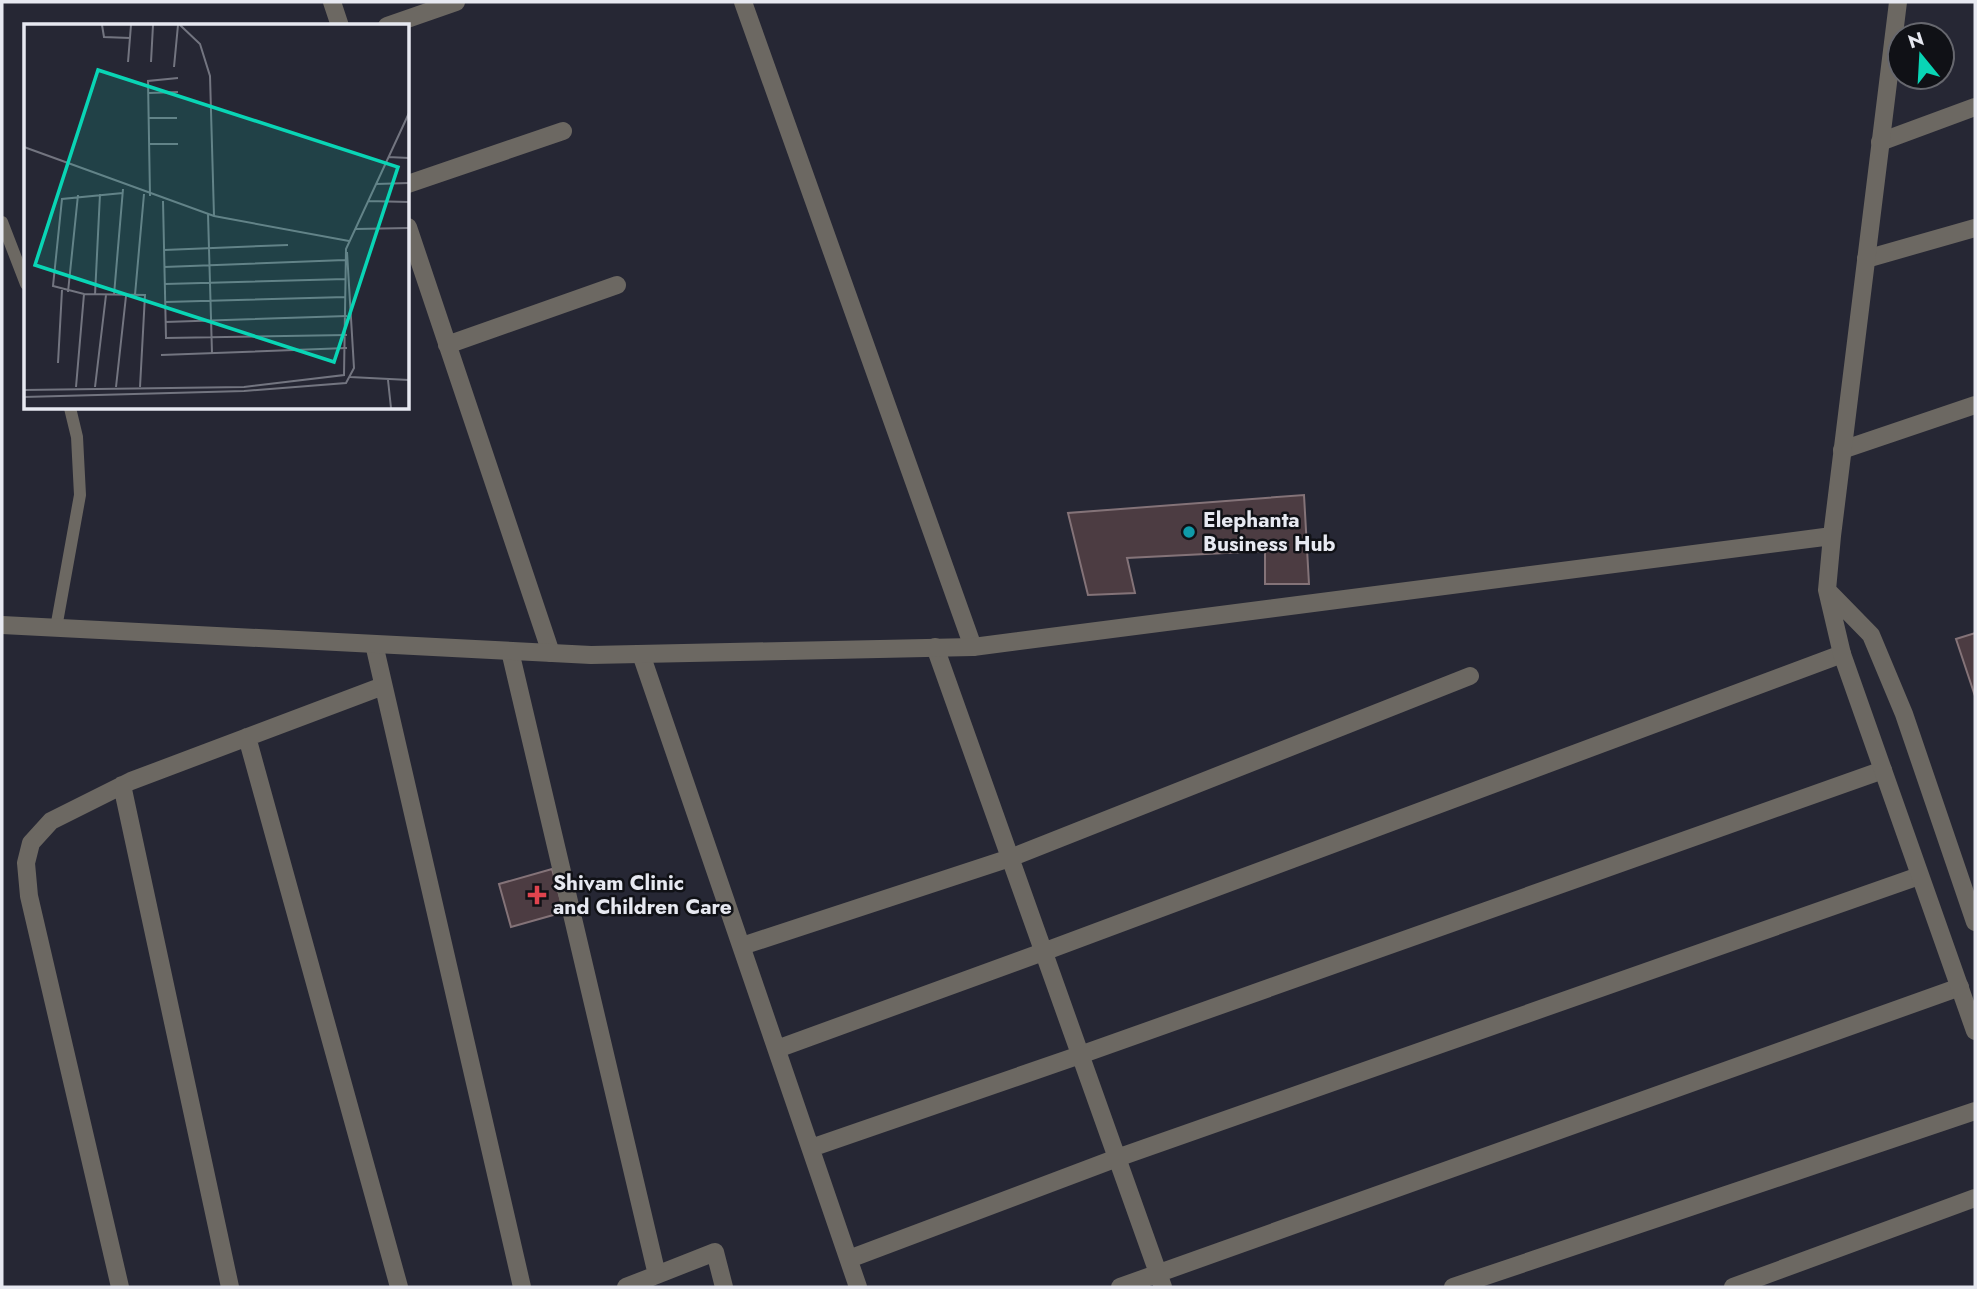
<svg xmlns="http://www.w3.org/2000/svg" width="1977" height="1289" viewBox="0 0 1977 1289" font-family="Jost,sans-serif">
<rect width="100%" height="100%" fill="#262734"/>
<path fill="#4c3c42" stroke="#847378" stroke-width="2" d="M 1304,495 L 1309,584 L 1265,584 L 1265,551 L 1127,558 L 1135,593 L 1088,595 L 1068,513 Z
M 1975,633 L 1975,696 L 1956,639 Z
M 552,869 L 564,912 L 511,927 L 499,884 Z"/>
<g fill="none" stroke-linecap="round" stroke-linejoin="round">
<path stroke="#6c6862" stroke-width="12" d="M 2,222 L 26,284
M 56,628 L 80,495 L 77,437 L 70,408"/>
<path stroke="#6c6862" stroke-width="18" d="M 332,2 L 340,26
M 743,2 L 973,647
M 387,26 L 456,2
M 1880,142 L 1975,107
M 408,184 L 563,131
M 408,227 L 551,653
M 1866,259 L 1975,228
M 447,345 L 617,285
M 1842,450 L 1975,405
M 374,644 L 522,1287
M 935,647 L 1163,1287
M 510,651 L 657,1275
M 641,654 L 858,1287
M 247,737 L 399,1287
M 122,785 L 230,1287
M 742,946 L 1010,858 L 1470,676
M 777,1049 L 1043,952 L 1842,654
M 811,1148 L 1080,1055 L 1883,770
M 849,1259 L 1117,1158 L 1919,876
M 120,1287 L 29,896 L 26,863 L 31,843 L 51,821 L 131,781 L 383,686
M 626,1287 L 715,1252 L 724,1287
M 1120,1287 L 1960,987
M 1453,1287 L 1975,1111
M 1733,1287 L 1975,1198"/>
<path stroke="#6c6862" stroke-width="18" d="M 1898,2 L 1832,536 L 1827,590 L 1842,654 L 1975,1031
M 1827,590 L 1871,635 L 1904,714 L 1975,922
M 2,625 L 591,655 L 973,647 L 1832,536"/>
</g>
<circle fill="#0f9aa8" stroke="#101116" stroke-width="2.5" cx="1189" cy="532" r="7"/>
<path fill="#e0444e" stroke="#101116" stroke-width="2.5" d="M533.5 884.5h7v7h7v7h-7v7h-7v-7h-7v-7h7z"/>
<g text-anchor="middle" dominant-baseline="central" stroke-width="5" stroke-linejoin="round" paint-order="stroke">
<g font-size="21" font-weight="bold" fill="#e7e9f1" stroke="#101116" text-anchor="start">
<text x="1203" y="520">Elephanta<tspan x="1203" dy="24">Business Hub</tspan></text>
<text x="553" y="883">Shivam Clinic<tspan x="553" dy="24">and Children Care</tspan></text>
</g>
</g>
<g transform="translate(24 24)">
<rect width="385" height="385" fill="#262734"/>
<path fill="none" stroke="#737580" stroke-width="2" d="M 78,1 L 80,13 L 106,14M 156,1 L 176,20 L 186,52 L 190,192M 104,38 L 107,1M 127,38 L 129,1M 150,43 L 154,1M 125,69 L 154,68M 125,94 L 153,94M 125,120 L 154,120M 0,123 L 190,192 L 325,217M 364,133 L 385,134M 352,160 L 385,159M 99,169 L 38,175 L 29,262 L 60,270 L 121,271 L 116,363M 126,172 L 124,57 L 154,54M 139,177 L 142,314 L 323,311M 344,177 L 385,178M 184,190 L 188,329M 331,205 L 385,204M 140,226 L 264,221M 140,243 L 321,236M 141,260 L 322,255M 44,268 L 54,171M 71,271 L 76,170M 90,271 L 99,165M 111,271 L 120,170M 141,278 L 322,273M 141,298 L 323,292M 137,331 L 323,324M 34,339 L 38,266M 326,353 L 385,356M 364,356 L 367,384M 52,363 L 60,270M 71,363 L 82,271M 92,363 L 102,272M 0,366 L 220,363 L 320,351 L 322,225 L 385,89M 0,373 L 220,367 L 322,359 L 330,344 L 323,228"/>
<path fill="#09d5b5" fill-opacity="0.15" stroke="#09d5b5" stroke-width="3.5" d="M 74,46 L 374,143 L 310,338 L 11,241 Z"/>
<rect width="385" height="385" fill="none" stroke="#e7e9f1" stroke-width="3.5"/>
</g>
<rect width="1977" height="1289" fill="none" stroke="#e7e9f1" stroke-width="7"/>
<g transform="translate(1921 56) rotate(342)"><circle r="33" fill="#101116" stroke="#66676e" stroke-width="2"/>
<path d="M0-5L12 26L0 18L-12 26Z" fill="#09d5b5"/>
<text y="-10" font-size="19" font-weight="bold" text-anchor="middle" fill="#e7e9f1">N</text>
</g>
</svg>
